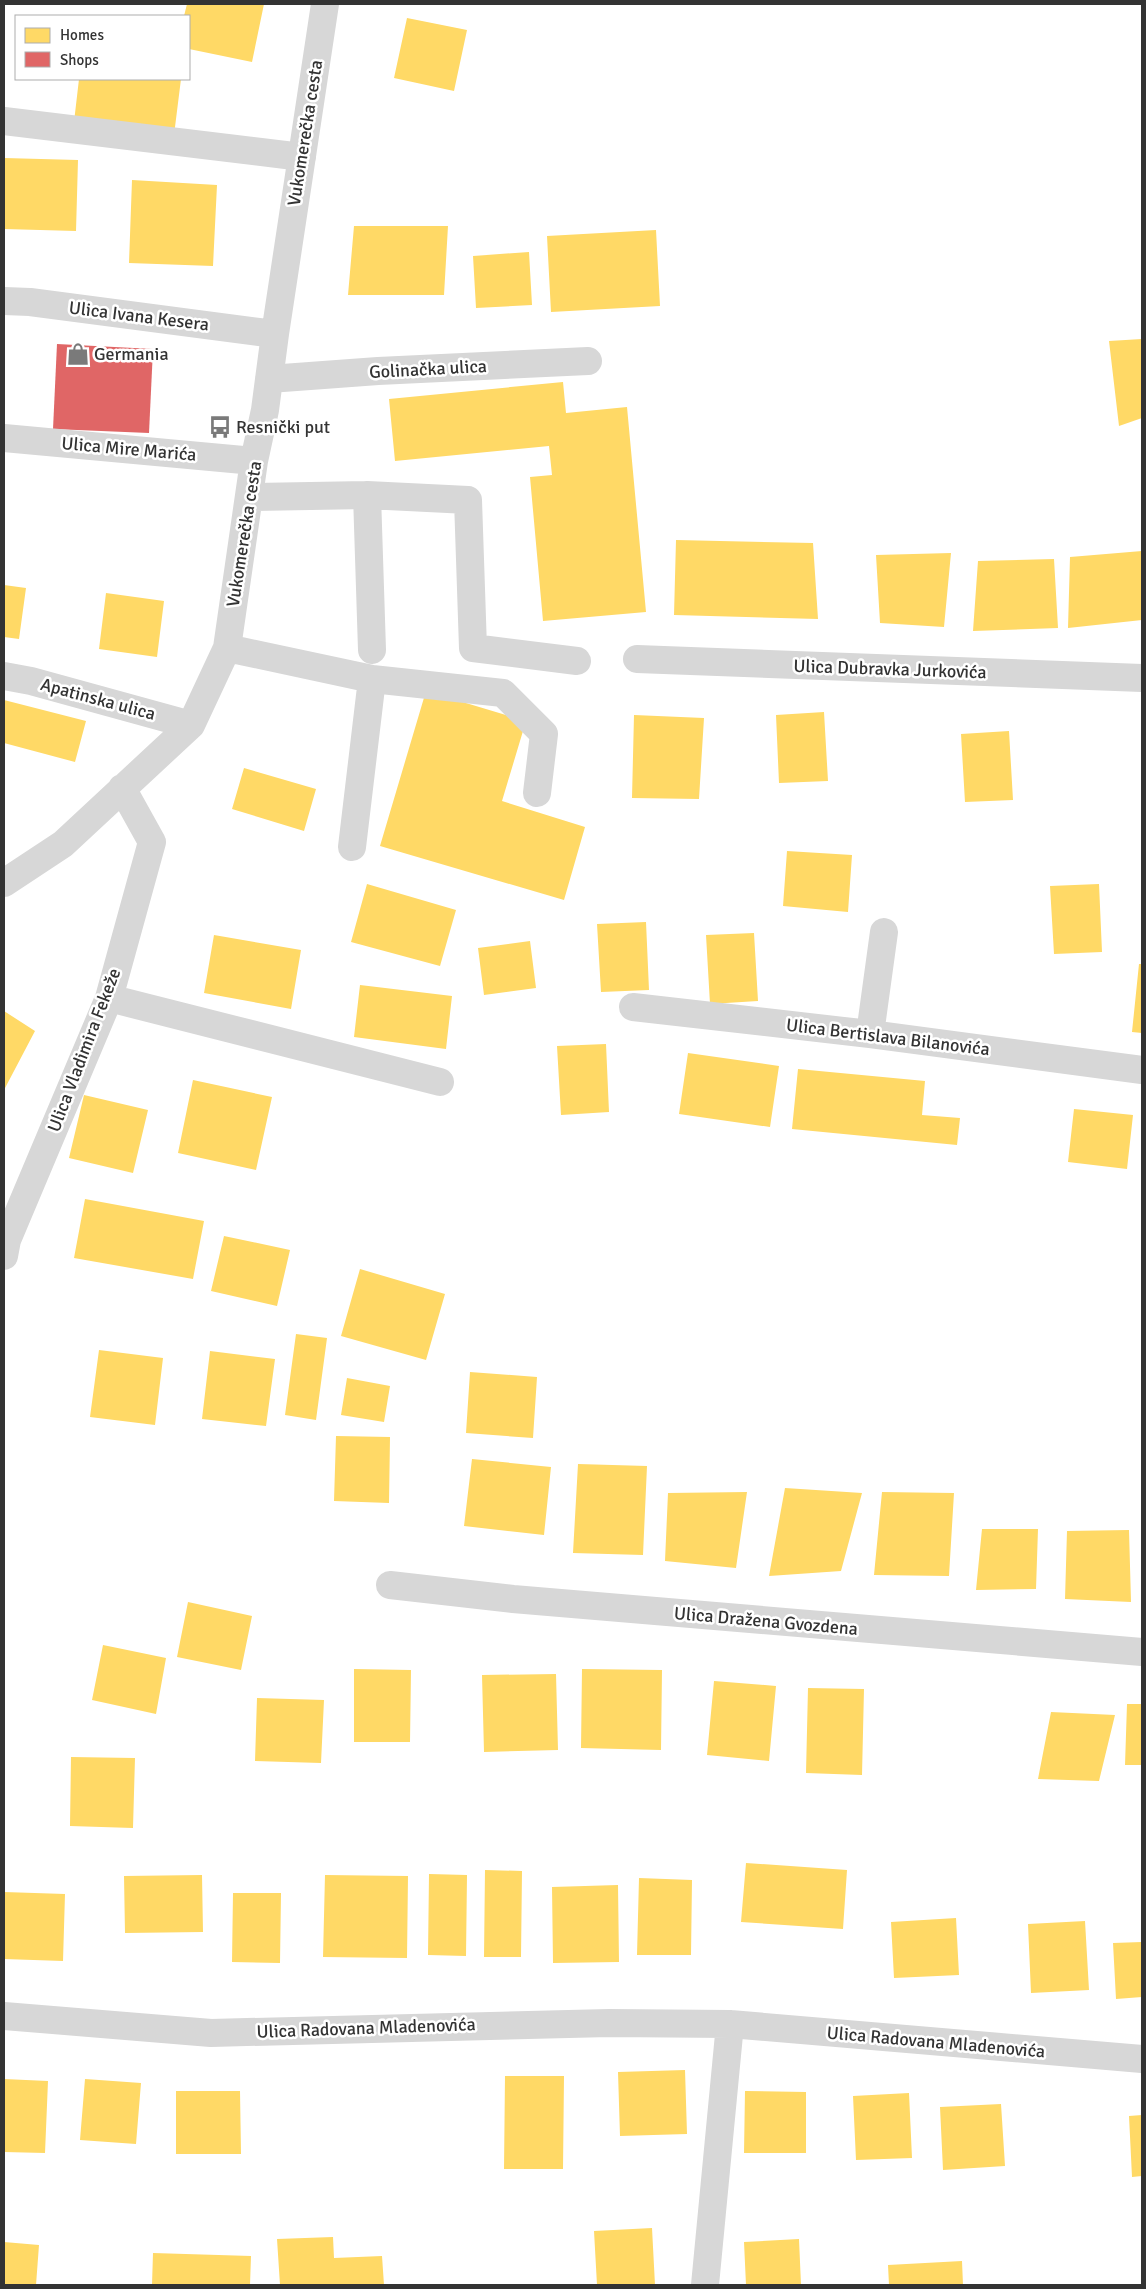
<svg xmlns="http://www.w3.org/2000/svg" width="1146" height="2289" viewBox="0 0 1146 2289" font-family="Signika,sans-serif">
<rect width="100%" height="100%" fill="#fff"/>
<path fill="#ffd966" d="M 187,4 L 264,4 L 252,62 L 189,49 L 189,16 L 184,16 Z
M 407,18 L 467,30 L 454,91 L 394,78 Z
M 79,79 L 181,79 L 174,135 L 74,122 Z
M 4,158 L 78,160 L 76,231 L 4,229 Z
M 132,180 L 217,185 L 213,266 L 129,263 Z
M 354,226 L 448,226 L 444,295 L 348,295 Z
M 656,230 L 660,306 L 551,312 L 547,236 Z
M 529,252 L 532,305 L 476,308 L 473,256 Z
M 1142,339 L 1142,418 L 1119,426 L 1109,341 Z
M 563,382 L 566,413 L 627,407 L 646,612 L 543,621 L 530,477 L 552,475 L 549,446 L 395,461 L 389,399 Z
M 676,540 L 813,543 L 818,619 L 674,615 Z
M 1142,551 L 1142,620 L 1068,628 L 1070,557 Z
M 951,553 L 944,627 L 880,623 L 876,555 Z
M 1054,559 L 1058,628 L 973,631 L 978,561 Z
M 4,585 L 26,588 L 19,639 L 4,637 Z
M 106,593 L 164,601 L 157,657 L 99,649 Z
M 426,691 L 526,721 L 502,801 L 585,827 L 564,900 L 380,846 Z
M 4,700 L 86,721 L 75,762 L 4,743 Z
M 824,712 L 828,781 L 779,783 L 776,715 Z
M 634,715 L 704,718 L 699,799 L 632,798 Z
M 1009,731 L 1013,800 L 965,802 L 961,734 Z
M 244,768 L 316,789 L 304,831 L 232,809 Z
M 787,851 L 852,855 L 848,912 L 783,906 Z
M 367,884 L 456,910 L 440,966 L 351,942 Z
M 1099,884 L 1102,952 L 1054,954 L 1050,886 Z
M 646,922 L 649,990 L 601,992 L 597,924 Z
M 754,933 L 758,1001 L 710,1004 L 706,935 Z
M 214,935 L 301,950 L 291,1009 L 204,993 Z
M 530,941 L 536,988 L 484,995 L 478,948 Z
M 1139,964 L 1142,964 L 1142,1033 L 1132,1032 Z
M 360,985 L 452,996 L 446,1049 L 354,1037 Z
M 4,1011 L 35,1031 L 4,1090 Z
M 606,1044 L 609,1112 L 561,1115 L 557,1046 Z
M 688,1053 L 779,1066 L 770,1127 L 679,1114 Z
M 798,1069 L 925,1081 L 922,1115 L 960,1118 L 957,1145 L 792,1129 Z
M 193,1080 L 272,1097 L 256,1170 L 178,1153 Z
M 84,1095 L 148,1110 L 133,1173 L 69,1158 Z
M 1074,1109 L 1133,1115 L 1127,1169 L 1068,1162 Z
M 85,1199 L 204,1221 L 193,1279 L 74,1258 Z
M 224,1236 L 290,1250 L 277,1306 L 211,1291 Z
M 360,1269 L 445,1294 L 426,1360 L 341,1336 Z
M 296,1334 L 327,1338 L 316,1420 L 285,1415 Z
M 99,1350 L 163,1358 L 155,1425 L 90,1417 Z
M 210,1351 L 275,1359 L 266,1426 L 202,1419 Z
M 470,1372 L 537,1377 L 533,1438 L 466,1433 Z
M 347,1378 L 390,1386 L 384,1422 L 341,1415 Z
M 336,1436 L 390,1437 L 389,1503 L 334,1501 Z
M 472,1459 L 551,1467 L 544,1535 L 464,1526 Z
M 578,1464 L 647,1466 L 643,1555 L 573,1553 Z
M 785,1488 L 862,1493 L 841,1571 L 769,1576 Z
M 747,1492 L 736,1568 L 665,1561 L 668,1493 Z
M 882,1492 L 954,1493 L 949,1576 L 874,1575 Z
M 982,1529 L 1038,1529 L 1036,1589 L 976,1590 Z
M 1129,1530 L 1131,1602 L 1065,1599 L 1067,1531 Z
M 188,1602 L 252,1616 L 241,1670 L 177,1657 Z
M 103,1645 L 166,1658 L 156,1714 L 92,1700 Z
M 354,1669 L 411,1670 L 410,1742 L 354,1742 Z
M 582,1669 L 662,1670 L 661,1750 L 581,1748 Z
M 556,1674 L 558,1750 L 484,1752 L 482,1675 Z
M 714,1681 L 776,1686 L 769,1761 L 707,1755 Z
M 808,1688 L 864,1689 L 862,1775 L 806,1773 Z
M 257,1698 L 324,1700 L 321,1763 L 255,1761 Z
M 1127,1704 L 1142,1704 L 1142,1765 L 1125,1765 Z
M 1051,1712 L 1115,1715 L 1099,1781 L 1038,1779 Z
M 71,1757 L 135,1758 L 133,1828 L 70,1826 Z
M 746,1863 L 847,1870 L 843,1929 L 741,1922 Z
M 485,1870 L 522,1871 L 521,1957 L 484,1957 Z
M 429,1874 L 467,1875 L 466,1956 L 428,1955 Z
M 202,1875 L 203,1932 L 125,1933 L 124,1876 Z
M 325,1875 L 408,1876 L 407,1958 L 323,1957 Z
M 639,1878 L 692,1880 L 691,1955 L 637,1955 Z
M 618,1885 L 619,1962 L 553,1963 L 552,1887 Z
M 4,1892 L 65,1894 L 63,1961 L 4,1959 Z
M 233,1893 L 281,1893 L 280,1963 L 232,1962 Z
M 956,1918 L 959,1975 L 894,1978 L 891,1922 Z
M 1085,1921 L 1089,1990 L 1031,1993 L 1028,1924 Z
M 1142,1942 L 1142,1997 L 1116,1999 L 1113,1943 Z
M 685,2070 L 687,2134 L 620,2136 L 618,2072 Z
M 505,2076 L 564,2076 L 563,2169 L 504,2169 Z
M 4,2079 L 48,2081 L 45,2153 L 4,2152 Z
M 85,2079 L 141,2083 L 136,2144 L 80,2140 Z
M 176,2091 L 240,2091 L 241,2154 L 176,2154 Z
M 745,2091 L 806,2092 L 806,2153 L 744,2153 Z
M 909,2093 L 912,2158 L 856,2160 L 853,2096 Z
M 1001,2104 L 1005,2166 L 943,2170 L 940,2107 Z
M 1142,2115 L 1142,2176 L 1132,2177 L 1129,2116 Z
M 652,2228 L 655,2285 L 597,2285 L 594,2231 Z
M 333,2237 L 334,2258 L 382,2256 L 384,2285 L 280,2285 L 277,2239 Z
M 799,2239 L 801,2285 L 746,2285 L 744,2242 Z
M 4,2242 L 39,2245 L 36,2285 L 4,2285 Z
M 153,2253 L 251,2256 L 250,2285 L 152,2285 Z
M 962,2261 L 963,2285 L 889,2285 L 888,2265 Z"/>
<path fill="#e06666" d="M 57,344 L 153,349 L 149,433 L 53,429 Z"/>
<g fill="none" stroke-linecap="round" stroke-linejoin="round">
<path stroke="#d7d7d7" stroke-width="28" d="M 4,121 L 302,157
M 4,301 L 30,302 L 275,334
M 269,379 L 378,371 L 588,361
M 4,438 L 254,461
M 367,495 L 372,650
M 250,497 L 367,495 L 468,500 L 473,648 L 577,661
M 227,648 L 372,679 L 503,693 L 544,734 L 537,793
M 637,659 L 1142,678
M 4,676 L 31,681 L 191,725
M 352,847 L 372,679
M 4,883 L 63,844 L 191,725 L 227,648 L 254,461 L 265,410 L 275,334 L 325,4
M 109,998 L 440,1082
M 633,1007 L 870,1034 L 1142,1070
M 870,1034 L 884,932
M 4,1256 L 7,1240 L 109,998 L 152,842 L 122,788
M 390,1585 L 513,1599 L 1142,1652
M 4,2016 L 211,2033 L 609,2023 L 730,2024 L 1142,2059
M 705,2285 L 730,2024"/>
</g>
<defs>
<symbol id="shop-bare" viewBox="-9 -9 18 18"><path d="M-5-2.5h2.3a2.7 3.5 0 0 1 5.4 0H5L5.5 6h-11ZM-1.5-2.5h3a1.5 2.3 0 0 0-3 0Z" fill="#7a7a7a" stroke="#fff" stroke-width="2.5" paint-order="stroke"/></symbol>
<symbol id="bus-bare" viewBox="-9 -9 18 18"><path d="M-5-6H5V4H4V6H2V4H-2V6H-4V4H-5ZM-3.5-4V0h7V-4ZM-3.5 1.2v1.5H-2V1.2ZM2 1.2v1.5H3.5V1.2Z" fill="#7a7a7a" stroke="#fff" stroke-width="2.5" paint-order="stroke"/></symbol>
</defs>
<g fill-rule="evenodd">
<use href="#shop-bare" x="62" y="338" width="32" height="32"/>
<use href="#bus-bare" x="204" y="411" width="32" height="32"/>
</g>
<g text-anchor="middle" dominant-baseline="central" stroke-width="5" stroke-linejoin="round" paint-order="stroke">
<g font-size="18" fill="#333" stroke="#fff">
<text transform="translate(305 133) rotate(-81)">Vukomerečka cesta</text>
<text transform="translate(139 316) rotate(7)">Ulica Ivana Kesera</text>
<text transform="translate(428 369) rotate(-3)">Golinačka ulica</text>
<text transform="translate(129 449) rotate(5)">Ulica Mire Marića</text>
<text transform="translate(244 534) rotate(-81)">Vukomerečka cesta</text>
<text transform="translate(890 669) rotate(2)">Ulica Dubravka Jurkovića</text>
<text transform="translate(98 699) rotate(15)">Apatinska ulica</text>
<text transform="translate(888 1037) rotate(7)">Ulica Bertislava Bilanovića</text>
<text transform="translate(84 1050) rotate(-69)">Ulica Vladimira Fekeže</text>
<text transform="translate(766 1621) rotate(5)">Ulica Dražena Gvozdena</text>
<text transform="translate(366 2028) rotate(-2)">Ulica Radovana Mladenovića</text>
<text transform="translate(936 2042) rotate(5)">Ulica Radovana Mladenovića</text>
</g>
<g font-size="18" fill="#333" stroke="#fff" text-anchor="start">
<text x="94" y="354">Germania</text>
<text x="236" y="427">Resnički put</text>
</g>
</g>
<rect width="1146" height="2289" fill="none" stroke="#333333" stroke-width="10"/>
<rect x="15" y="15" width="175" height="65" fill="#ffffff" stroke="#adadad"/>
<rect x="25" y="28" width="25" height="15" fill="#ffd966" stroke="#adadad"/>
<text x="60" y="40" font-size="15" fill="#333333">Homes</text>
<rect x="25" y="52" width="25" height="15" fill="#e06666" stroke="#adadad"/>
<text x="60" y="65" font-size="15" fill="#333333">Shops</text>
</svg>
